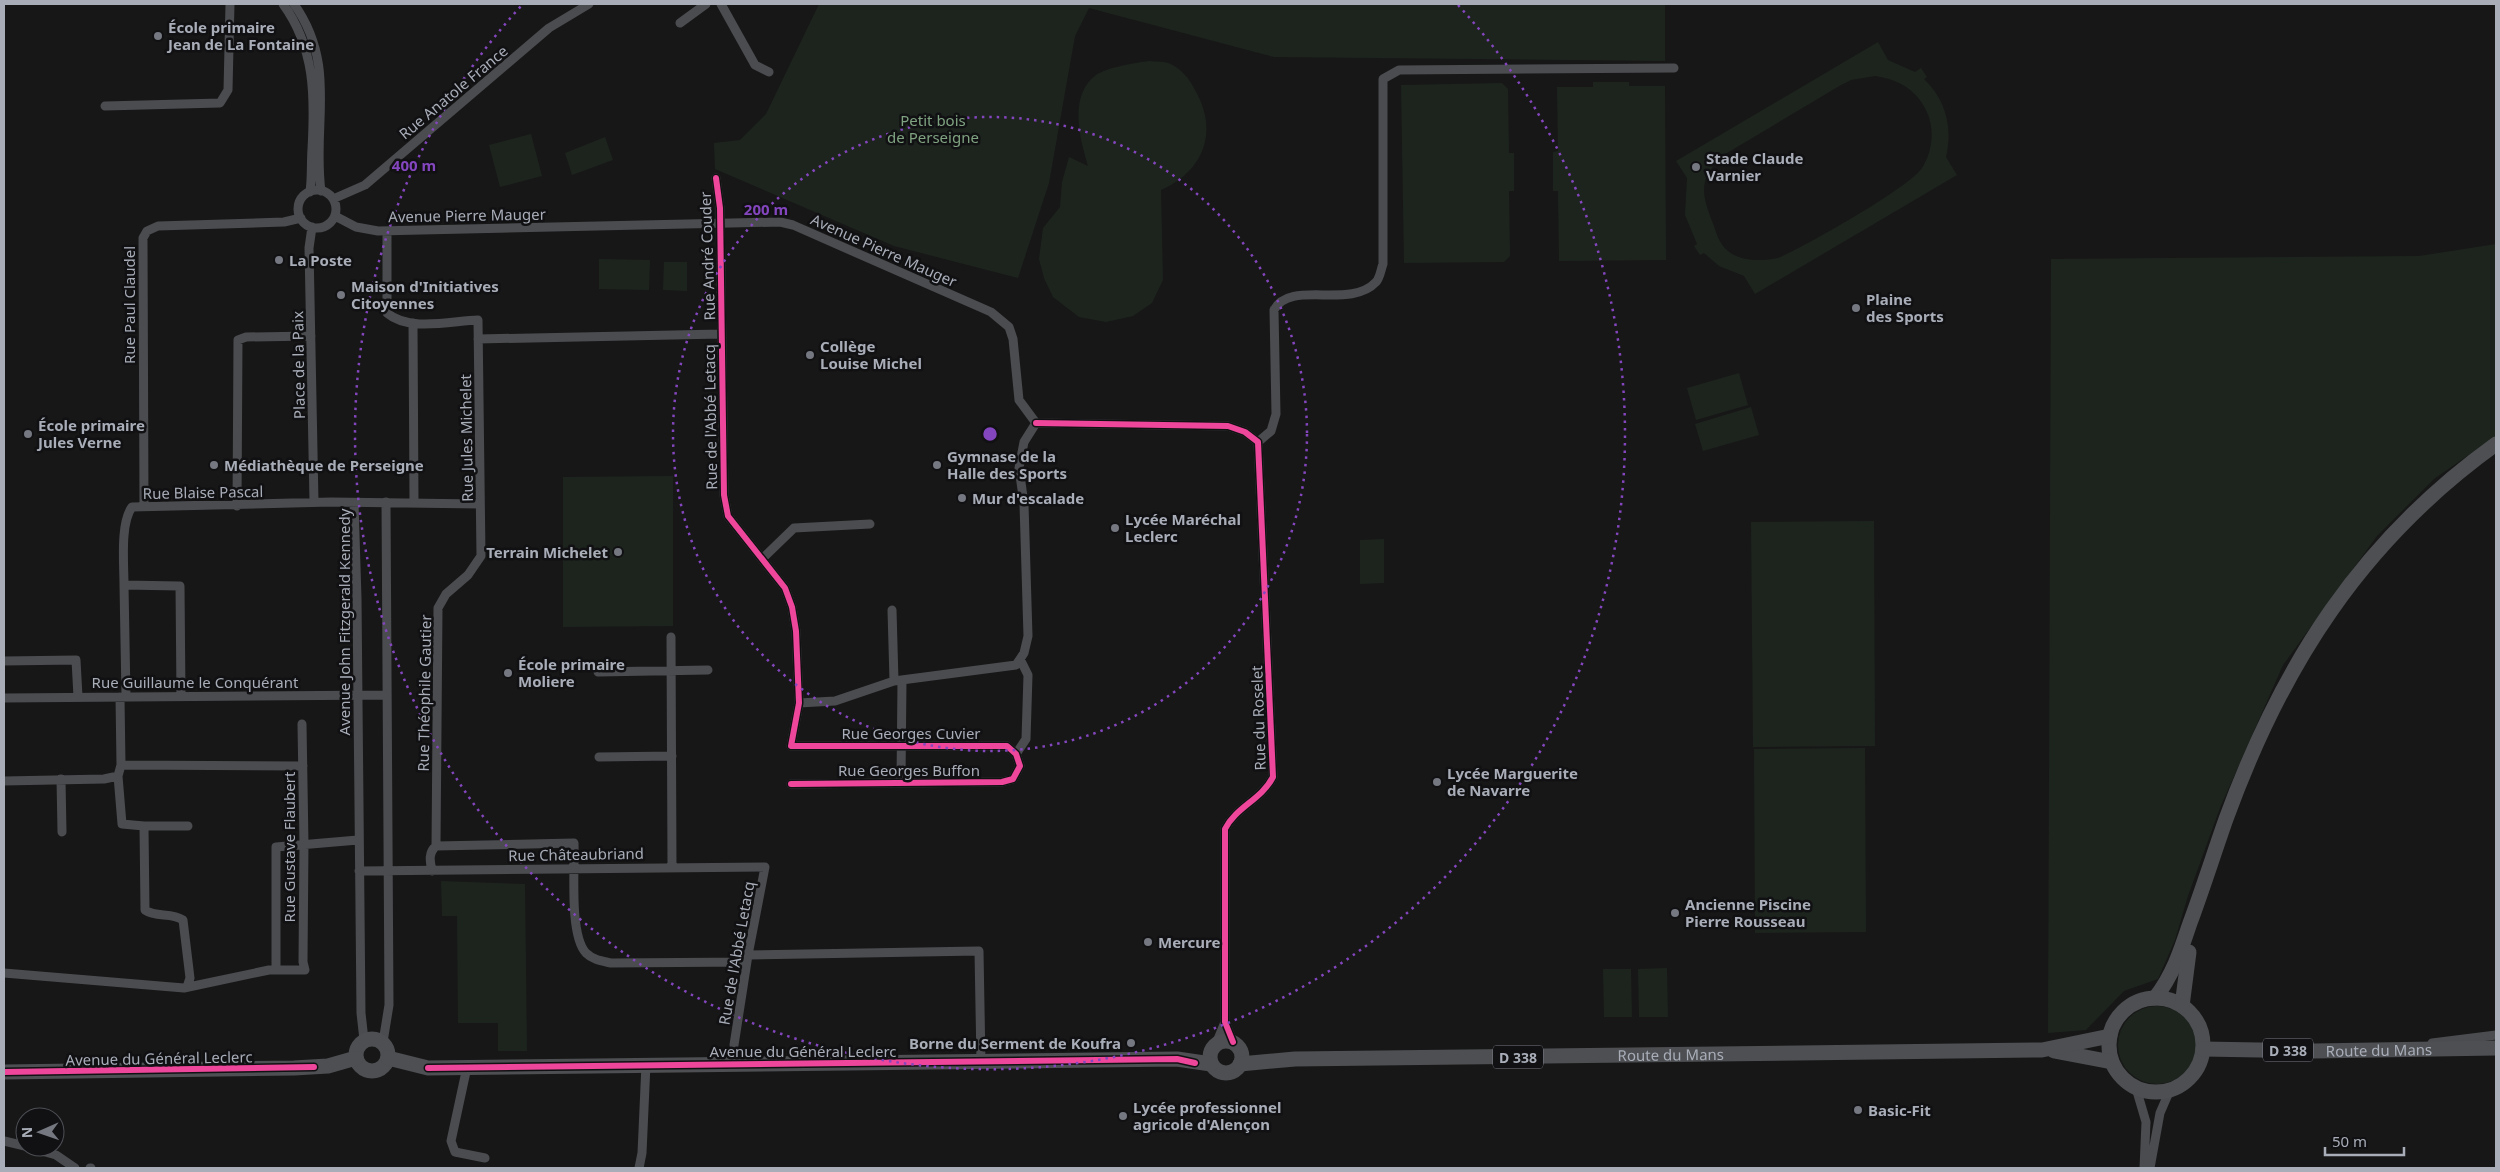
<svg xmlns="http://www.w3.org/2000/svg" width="2500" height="1172" viewBox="0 0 2500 1172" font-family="'Noto Sans',sans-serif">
<rect width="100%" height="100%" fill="#171717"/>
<path fill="#1d241e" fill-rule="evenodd" d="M 819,4 L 1665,4 L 1665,61 L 1274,57 L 1089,8 L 1075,36 L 1049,183 L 1018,278 L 894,246 L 715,169 L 714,143 L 740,140 L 766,114 Z
M 1878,42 L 1888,60 L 1915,72 L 1921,68 L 1927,77 L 1924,79 C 1946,100 1953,128 1946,157 L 1957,175 L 1755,294 L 1744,276 L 1719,266 L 1704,253 L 1700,255 L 1694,246 L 1697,244 L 1685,215 L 1687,178 L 1676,161 ZM 1875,76 C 1897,79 1916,89 1926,110 C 1935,128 1933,151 1922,168 C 1910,187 1803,248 1778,258 C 1760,262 1732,262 1721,243 C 1717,237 1715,228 1712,221 C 1700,191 1699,175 1727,153 L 1841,85 L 1851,80 Z
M 1149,61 C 1155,62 1163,61 1168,63 C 1181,68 1189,78 1195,90 C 1219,131 1204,171 1161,190 L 1163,280 L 1152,303 L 1133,316 L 1106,322 L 1079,317 L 1053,297 L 1044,278 L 1039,259 L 1043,228 L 1060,207 L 1062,182 L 1069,157 L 1088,166 C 1080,139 1068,96 1096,75 C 1108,67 1135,63 1149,61 Z
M 1593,82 L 1629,82 L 1629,86 L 1665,86 L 1666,260 L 1559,261 L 1558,191 L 1553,191 L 1553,152 L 1558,151 L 1557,87 L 1593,87 Z
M 1502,83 L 1508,89 L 1509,153 L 1514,153 L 1514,191 L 1509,191 L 1510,256 L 1504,262 L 1404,263 L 1401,85 Z
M 531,134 L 542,176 L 500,187 L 489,145 Z
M 605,137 L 613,160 L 572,175 L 565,153 Z
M 2496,244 L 2496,436 L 2434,479 L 2377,536 L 2283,665 L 2220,808 L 2188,896 L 2175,940 L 2158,979 L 2124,991 L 2086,1030 L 2048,1033 L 2051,259 L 2419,256 Z
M 599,259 L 650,260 L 649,290 L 599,289 Z
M 664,262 L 687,262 L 687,291 L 663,290 Z
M 1739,373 L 1748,405 L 1696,420 L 1687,388 Z
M 1751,407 L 1759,435 L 1703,451 L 1695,424 Z
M 673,476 L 673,626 L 563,627 L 563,477 Z
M 1874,521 L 1875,746 L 1753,747 L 1751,522 Z
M 1384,539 L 1384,583 L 1360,584 L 1360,540 Z
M 1865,748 L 1866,932 L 1755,933 L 1754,749 Z
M 441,881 L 525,884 L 527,1051 L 498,1051 L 498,1023 L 458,1023 L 457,916 L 442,916 Z
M 1667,968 L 1668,1017 L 1639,1017 L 1638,969 Z
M 1603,969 L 1631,969 L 1632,1017 L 1604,1017 Z
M2118 1045a39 39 0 1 1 78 0a39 39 0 1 1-78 0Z"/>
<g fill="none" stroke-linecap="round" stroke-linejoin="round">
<path stroke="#4b4c50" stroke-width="9" d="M 283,4 C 315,48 315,96 312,149 C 311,163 312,177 310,192
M 294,4 C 338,66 312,124 321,191
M 721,4 L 755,65 L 769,72
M 680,23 L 706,4
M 105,106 L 220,103 L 228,90 L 230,4
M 716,178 L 720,208 L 724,495 L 728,516 L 785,588 L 792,607 L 796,631 L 799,703 L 791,746 L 1007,746 L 1016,754 L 1020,766 L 1013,779 L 1002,782 L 791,784
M298 209a19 19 0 1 1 38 0a19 19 0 1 1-38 0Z
M 333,199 L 365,185 L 549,28 L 589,4
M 335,216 L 356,227 L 378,231 L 780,222 L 793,225 L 991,312 L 1009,327 L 1013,339 L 1019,400 L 1036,423
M 312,227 L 309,248 L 314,502
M 387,231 L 387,313 C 409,332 451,321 478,320 L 481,556 L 468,575 L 446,594 L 438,608 L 436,846
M 413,323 L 414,502
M 478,339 L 721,334
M 1036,423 L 1228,426 L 1245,432 L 1258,442 L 1273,777 C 1261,800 1236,807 1225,829 L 1225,1022 L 1233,1042
M 1258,442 L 1271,431 L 1276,414 L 1274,310 C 1290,279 1350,310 1376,282 C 1380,278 1381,269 1383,264 L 1383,79 L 1399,70 L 1674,68
M 354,503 L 357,598 L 361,1013 L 364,1040
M 144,506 L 143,238 L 147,231 L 158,226 L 284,222 L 301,218
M 237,506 L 238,340 L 246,337 L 311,336
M 763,558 L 794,528 L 870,524
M 124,585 C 124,564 120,523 132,507 L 331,502 L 480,504
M 892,610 L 894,681
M 671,637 L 672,866
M 4,661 L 76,660 L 78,697
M 598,672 L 708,670
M 126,697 L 124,585 L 180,586 L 181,696
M 4,698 L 386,695
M 799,703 L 835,701 L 894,681 L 1016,665 L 1024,653 L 1028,636 L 1024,504 L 1019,468 L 1024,442 L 1036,423
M 1016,754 L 1026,739 L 1028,675 L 1020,659
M 599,757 L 672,756
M 121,765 L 303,766
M 118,776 L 122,824 L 144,826 L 145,910 C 156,918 171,912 183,920 L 190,978 L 187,987
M 61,779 L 62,832
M 4,781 L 104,779 L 118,776 L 121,765 L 120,697
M 901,782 L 902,680
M 144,826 L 188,826
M 359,871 L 765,867 L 748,955 L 734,1045
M 432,871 C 430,861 428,853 436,846 L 574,843 C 575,869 569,935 586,953 C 593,960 602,961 611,963 L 747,962
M 748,955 L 979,951 L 981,1063
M 276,970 L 276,847 L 358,840
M 4,973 L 184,988 L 269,970 L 305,970 L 303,962 L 304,844 L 302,724
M 383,1042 L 389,1005 L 386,502
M 2432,1043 L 2496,1035
M 1216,1044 L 1225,1022
M 467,1067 L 451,1141 L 455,1152 L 485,1158
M 2136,1088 L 2146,1122 L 2144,1168
M 4,1141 L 25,1146
M 28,1147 L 56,1155 L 75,1168
M 90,1168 L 91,1168
M 639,1168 L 642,1153 L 646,1064
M 2150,1168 L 2160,1113 L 2170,1090"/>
<g stroke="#4d4f52" stroke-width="15">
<path d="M 2155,998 C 2173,975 2181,950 2190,923 C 2203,888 2214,853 2226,819 C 2282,665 2361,541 2496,444"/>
<circle cx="2156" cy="1045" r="47"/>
<path d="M 2182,1006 L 2189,952"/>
<circle cx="372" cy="1055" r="16"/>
<circle cx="1226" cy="1057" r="16"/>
<path id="s1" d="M 2203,1049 L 2314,1051 L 2496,1048"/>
<path d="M 2054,1051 L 2112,1062"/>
<path d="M 388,1058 L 428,1068 L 1177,1059 L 1211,1064"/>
<path id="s2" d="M 1240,1064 L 1295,1059 L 2042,1050 L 2110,1036"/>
<path d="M 4,1072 L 294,1068 L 328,1066 L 356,1058"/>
</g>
<defs>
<path id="cycleway" d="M 716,178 L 720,208 L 724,495 L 728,516 L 785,588 L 792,607 L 796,631 L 799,703 L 791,746 L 1007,746 L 1016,754 L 1020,766 L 1013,779 L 1002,782 L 791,784
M 1036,423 L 1228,426 L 1245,432 L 1258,442 L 1273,777 C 1261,800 1236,807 1225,829 L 1225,1022 L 1233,1042
M 428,1068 L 1177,1059 L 1195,1063
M 4,1072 L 314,1067"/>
</defs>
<use href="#cycleway" stroke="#111113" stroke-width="9"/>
<use href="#cycleway" stroke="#ed469a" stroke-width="6"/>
</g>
<g fill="none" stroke="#8446be" stroke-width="2.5" stroke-dasharray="2.5 5">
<circle cx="990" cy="434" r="317"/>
<path d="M1458 5A635 635 0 1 1 522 5"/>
</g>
<g fill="#757880" stroke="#111113" stroke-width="2">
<circle cx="158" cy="36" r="5"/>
<circle cx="1696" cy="167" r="5"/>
<circle cx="279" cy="260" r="5"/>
<circle cx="341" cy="295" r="5"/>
<circle cx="1856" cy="308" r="5"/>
<circle cx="810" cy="355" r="5"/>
<circle cx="28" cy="434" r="5"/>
<circle cx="214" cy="465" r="5"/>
<circle cx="937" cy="465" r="5"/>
<circle cx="962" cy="498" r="5"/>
<circle cx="1115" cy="528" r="5"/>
<circle cx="618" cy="552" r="5"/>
<circle cx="508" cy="673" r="5"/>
<circle cx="1437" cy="782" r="5"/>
<circle cx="1675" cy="913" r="5"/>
<circle cx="1148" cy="942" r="5"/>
<circle cx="1131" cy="1043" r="5"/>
<circle cx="1858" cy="1110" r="5"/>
<circle cx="1123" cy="1116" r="5"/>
</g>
<g text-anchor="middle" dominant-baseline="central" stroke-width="5" stroke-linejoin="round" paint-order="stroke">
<g fill="#111113" stroke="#7b7e86" stroke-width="1">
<rect x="2263" y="1038.5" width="50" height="23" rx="4"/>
<rect x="1493" y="1045.5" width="50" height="23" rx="4"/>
</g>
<g font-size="14" font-weight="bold" fill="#a8adb8">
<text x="2288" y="1050">D 338</text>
<text x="1518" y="1057">D 338</text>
</g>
<g font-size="15" font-weight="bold" fill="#a8adb8" stroke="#111113" text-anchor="start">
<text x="168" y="27">École primaire<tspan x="168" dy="17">Jean de La Fontaine</tspan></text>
<text x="1706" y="158">Stade Claude<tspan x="1706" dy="17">Varnier</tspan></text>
<text x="289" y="260">La Poste</text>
<text x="351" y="286">Maison d'Initiatives<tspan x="351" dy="17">Citoyennes</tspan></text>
<text x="1866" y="299">Plaine<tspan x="1866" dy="17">des Sports</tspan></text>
<text x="820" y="346">Collège<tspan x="820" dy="17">Louise Michel</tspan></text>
<text x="38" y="425">École primaire<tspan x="38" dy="17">Jules Verne</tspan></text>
<text x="947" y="456">Gymnase de la<tspan x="947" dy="17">Halle des Sports</tspan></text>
<text x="224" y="465">Médiathèque de Perseigne</text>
<text x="972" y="498">Mur d'escalade</text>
<text x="1125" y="519">Lycée Maréchal<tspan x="1125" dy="17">Leclerc</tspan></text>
<text x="608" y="552" text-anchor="end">Terrain Michelet</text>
<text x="518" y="664">École primaire<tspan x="518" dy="17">Moliere</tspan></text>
<text x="1447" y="773">Lycée Marguerite<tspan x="1447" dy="17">de Navarre</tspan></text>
<text x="1685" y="904">Ancienne Piscine<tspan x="1685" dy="17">Pierre Rousseau</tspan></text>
<text x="1158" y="942">Mercure</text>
<text x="1121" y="1043" text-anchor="end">Borne du Serment de Koufra</text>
<text x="1133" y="1107">Lycée professionnel<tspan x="1133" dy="17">agricole d'Alençon</tspan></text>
<text x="1868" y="1110">Basic-Fit</text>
</g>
<g font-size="15" fill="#a8adb8" stroke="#111113">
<text transform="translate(453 92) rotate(-40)">Rue Anatole France</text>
<text transform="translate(467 215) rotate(-1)">Avenue Pierre Mauger</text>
<text transform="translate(884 250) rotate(24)">Avenue Pierre Mauger</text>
<text transform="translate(707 256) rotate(-92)">Rue André Couder</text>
<text transform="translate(129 305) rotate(-90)">Rue Paul Claudel</text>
<text transform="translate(298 365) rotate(-91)">Place de la Paix</text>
<text transform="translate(710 417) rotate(-91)">Rue de l'Abbé Letacq</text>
<text transform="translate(466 438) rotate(-91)">Rue Jules Michelet</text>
<text transform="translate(203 492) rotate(-1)">Rue Blaise Pascal</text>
<text transform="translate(344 622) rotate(-90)">Avenue John Fitzgerald Kennedy</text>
<text x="195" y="682">Rue Guillaume le Conquérant</text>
<text transform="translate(424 693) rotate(-89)">Rue Théophile Gautier</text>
<text transform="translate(1258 718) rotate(-92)">Rue du Roselet</text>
<text x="911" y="733">Rue Georges Cuvier</text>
<text x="909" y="770">Rue Georges Buffon</text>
<text transform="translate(289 847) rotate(-90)">Rue Gustave Flaubert</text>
<text transform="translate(576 854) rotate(-1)">Rue Châteaubriand</text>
<text transform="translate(736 953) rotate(-80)">Rue de l'Abbé Letacq</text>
<text stroke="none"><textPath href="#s1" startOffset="176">Route du Mans</textPath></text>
<text x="803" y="1051">Avenue du Général Leclerc</text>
<text stroke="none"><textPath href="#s2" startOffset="431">Route du Mans</textPath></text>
<text transform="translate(159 1058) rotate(-1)">Avenue du Général Leclerc</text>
</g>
<g font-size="15" fill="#7fa381" stroke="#111113">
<text x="933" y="120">Petit bois<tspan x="933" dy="17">de Perseigne</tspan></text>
</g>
</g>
<circle cx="990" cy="434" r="8" fill="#8446be" stroke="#111113" stroke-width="2.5"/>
<g font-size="15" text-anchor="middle" font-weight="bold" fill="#8446be" stroke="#111113" stroke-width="5" stroke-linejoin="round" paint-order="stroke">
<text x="414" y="171">400 m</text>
<text x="766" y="215">200 m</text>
</g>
<rect width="2500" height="1172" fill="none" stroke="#a8adb8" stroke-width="10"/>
<g transform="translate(40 1132) rotate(268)"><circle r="24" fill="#111113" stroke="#4d4f55"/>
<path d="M0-4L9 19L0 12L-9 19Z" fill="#757880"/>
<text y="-8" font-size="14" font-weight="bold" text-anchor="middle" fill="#a8adb8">N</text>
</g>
<path d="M2325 1147v8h79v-8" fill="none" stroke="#a8adb8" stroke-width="2.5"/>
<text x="2332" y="1147" font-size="15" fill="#a8adb8" stroke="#111113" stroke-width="4" paint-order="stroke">50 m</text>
</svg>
